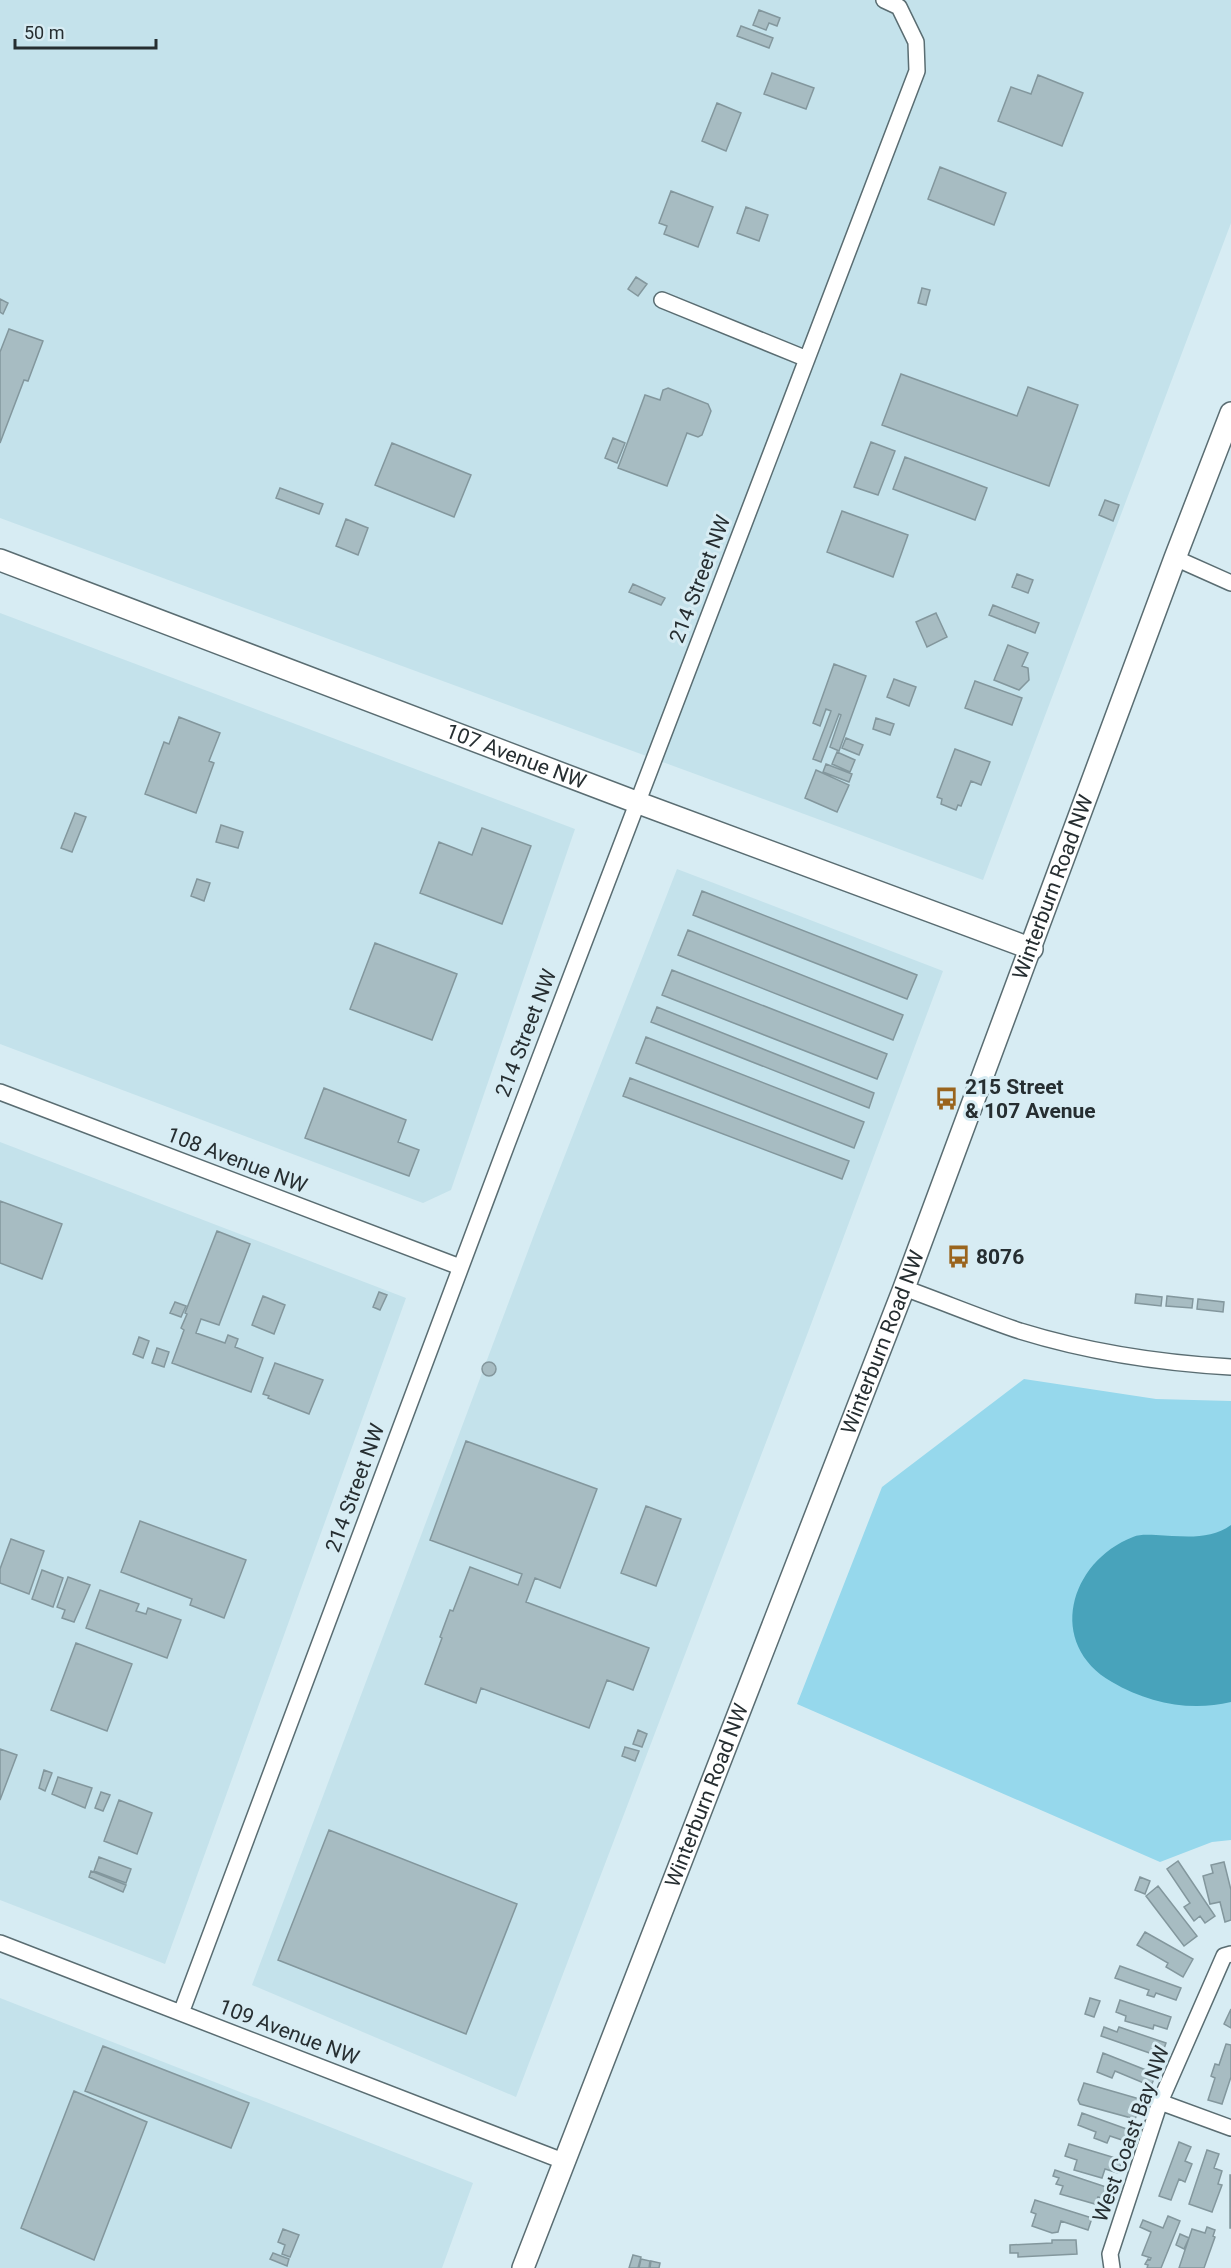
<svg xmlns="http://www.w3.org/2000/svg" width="1231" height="2268" viewBox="0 0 1231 2268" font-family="Roboto,sans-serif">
<rect width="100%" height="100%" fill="#d7ecf3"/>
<path fill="#c4e2eb" d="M 0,0 L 1231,0 L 1231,223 L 983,880 L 0,518 Z
M 0,613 L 575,829 L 451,1190 L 423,1203 L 0,1044 Z
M 677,869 L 943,971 L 810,1327 L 516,2097 L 252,1985 L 540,1219 Z
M 0,1142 L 406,1298 L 165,1964 L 0,1900 Z
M 0,1998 L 473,2183 L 442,2268 L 0,2268 Z"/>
<path fill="#96d8ec" d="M 1024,1379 L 1156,1399 L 1231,1401 L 1231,1840 L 1212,1842 L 1160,1862 L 797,1704 L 882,1487 Z"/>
<path fill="#48a3bb" d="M 1231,1525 L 1231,1702 C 1190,1712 1148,1703 1112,1682 C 1046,1644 1069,1562 1133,1537 C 1140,1534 1149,1535 1156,1535 C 1181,1536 1209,1541 1231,1525 Z"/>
<path fill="#a7bcc2" stroke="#83979d" stroke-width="1.5" d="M 759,10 L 780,18 L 777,26 L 769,23 L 766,30 L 753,25 Z
M 741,26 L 773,38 L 769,48 L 737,36 Z
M 772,73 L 814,88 L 806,109 L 764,94 Z
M 1038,75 L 1083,93 L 1062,146 L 998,121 L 1011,87 L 1031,94 Z
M 717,103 L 741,113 L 726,151 L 702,141 Z
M 940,167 L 1006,193 L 994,225 L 928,199 Z
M 671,191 L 713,207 L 698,247 L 664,234 L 667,226 L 659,223 Z
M 746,207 L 768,215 L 759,241 L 737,233 Z
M 636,277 L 647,284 L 638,296 L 628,289 Z
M 922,288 L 930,290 L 926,305 L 918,303 Z
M 0,299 L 8,303 L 3,314 L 0,312 Z
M 9,329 L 43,341 L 28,381 L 24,380 L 0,443 L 0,352 Z
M 901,374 L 1017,416 L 1028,387 L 1078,405 L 1049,486 L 882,425 Z
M 668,388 L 708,404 L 711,411 L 702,435 L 698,437 L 687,433 L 667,486 L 618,468 L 645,395 L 660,400 L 663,390 Z
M 613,438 L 625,443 L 617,463 L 605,458 Z
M 871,442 L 895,451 L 878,495 L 854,487 Z
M 392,443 L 471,475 L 454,517 L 375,485 Z
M 905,457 L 987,488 L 975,520 L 893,489 Z
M 280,488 L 323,504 L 319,514 L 276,498 Z
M 1105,500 L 1119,505 L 1113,521 L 1099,515 Z
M 842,511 L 908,535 L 893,577 L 827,552 Z
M 346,519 L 368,528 L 358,555 L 336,546 Z
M 1017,574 L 1033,580 L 1028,593 L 1012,587 Z
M 633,584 L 665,598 L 661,605 L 629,592 Z
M 993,605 L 1039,623 L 1035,633 L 989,615 Z
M 936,613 L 947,637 L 927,647 L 916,622 Z
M 1008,645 L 1028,653 L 1022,666 L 1028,668 L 1029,680 L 1019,690 L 994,680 Z
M 834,664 L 866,676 L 839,751 L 830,747 L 841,715 L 839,714 L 821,762 L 813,759 L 831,711 L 826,709 L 820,726 L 813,723 Z
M 894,679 L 916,687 L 909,706 L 887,697 Z
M 975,681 L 1022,698 L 1012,725 L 965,708 Z
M 179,717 L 220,733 L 209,761 L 214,763 L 196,813 L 145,794 L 164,742 L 169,744 Z
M 876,718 L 894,724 L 890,735 L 873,729 Z
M 846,738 L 863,745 L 859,755 L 842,748 Z
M 955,749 L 990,762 L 981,785 L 971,781 L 961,806 L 958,805 L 956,810 L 941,804 L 942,799 L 937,797 Z
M 837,752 L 855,760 L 850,772 L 832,764 Z
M 826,764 L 852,774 L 849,782 L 823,772 Z
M 816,770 L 849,785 L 837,812 L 805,798 Z
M 75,813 L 86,817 L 72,852 L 61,848 Z
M 221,825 L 243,832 L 238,848 L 216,842 Z
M 482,828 L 531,846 L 502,924 L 420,893 L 439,842 L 472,855 Z
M 197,879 L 210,883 L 204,901 L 191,896 Z
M 702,891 L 917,975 L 907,999 L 693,915 Z
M 688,930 L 903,1015 L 893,1040 L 678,955 Z
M 375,943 L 457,974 L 432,1040 L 350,1009 Z
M 672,970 L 887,1054 L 877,1079 L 662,995 Z
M 657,1007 L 874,1093 L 869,1108 L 651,1022 Z
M 646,1037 L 864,1122 L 854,1148 L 636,1063 Z
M 630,1078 L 849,1161 L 842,1179 L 623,1096 Z
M 324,1088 L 406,1120 L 398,1142 L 419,1150 L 409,1176 L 305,1138 Z
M 0,1201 L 62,1224 L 42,1279 L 0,1263 Z
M 217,1231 L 250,1244 L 219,1325 L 201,1319 L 196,1333 L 225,1343 L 228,1335 L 238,1339 L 235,1347 L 263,1358 L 251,1392 L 172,1363 L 184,1330 L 181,1328 L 187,1314 L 185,1313 Z
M 379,1292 L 387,1295 L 380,1310 L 373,1307 Z
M 1136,1294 L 1162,1297 L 1161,1306 L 1135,1303 Z
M 263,1296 L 285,1305 L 274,1334 L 252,1325 Z
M 1167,1296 L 1193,1299 L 1192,1308 L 1166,1306 Z
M 1198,1299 L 1224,1302 L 1223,1312 L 1197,1309 Z
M 175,1302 L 186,1306 L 181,1317 L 170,1313 Z
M 139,1337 L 149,1341 L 143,1358 L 133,1354 Z
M 157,1348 L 169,1352 L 164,1367 L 152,1363 Z
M482 1369a7 7 0 1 1 14 0a7 7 0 1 1-14 0Z
M 275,1363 L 323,1380 L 309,1414 L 268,1398 L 269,1396 L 263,1394 Z
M 466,1441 L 597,1489 L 560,1588 L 535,1578 L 526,1602 L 649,1648 L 633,1690 L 607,1680 L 589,1728 L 481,1688 L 476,1703 L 425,1684 L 442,1638 L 440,1637 L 450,1610 L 453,1611 L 470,1567 L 518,1585 L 522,1574 L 430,1540 Z
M 646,1506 L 681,1519 L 656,1586 L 621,1573 Z
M 140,1521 L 246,1560 L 224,1618 L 190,1605 L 192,1599 L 121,1572 Z
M 11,1539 L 44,1551 L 29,1594 L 0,1583 L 0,1569 Z
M 42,1570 L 63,1578 L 53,1607 L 32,1599 Z
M 68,1577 L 90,1585 L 74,1622 L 62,1618 L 65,1610 L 57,1607 Z
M 100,1590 L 139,1604 L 136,1611 L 146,1614 L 148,1608 L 181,1620 L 167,1658 L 86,1628 Z
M 76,1643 L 132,1664 L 107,1731 L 51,1710 Z
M 638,1730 L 647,1734 L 642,1747 L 633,1744 Z
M 625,1747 L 639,1751 L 635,1761 L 622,1756 Z
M 0,1749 L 17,1755 L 0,1800 Z
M 44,1770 L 52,1773 L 45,1791 L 39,1788 Z
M 58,1777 L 92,1788 L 85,1808 L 52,1794 Z
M 101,1792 L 110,1795 L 103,1811 L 95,1808 Z
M 119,1800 L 152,1813 L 137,1854 L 104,1841 Z
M 329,1830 L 517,1904 L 466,2034 L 278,1960 Z
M 99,1857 L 131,1869 L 126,1883 L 94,1871 Z
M 1178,1861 L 1215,1916 L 1205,1923 L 1200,1916 L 1194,1921 L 1184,1907 L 1190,1903 L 1167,1869 Z
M 1224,1862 L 1231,1890 L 1231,1920 L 1225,1922 L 1220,1902 L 1210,1904 L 1203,1876 L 1213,1873 L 1211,1865 Z
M 91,1871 L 126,1885 L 123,1892 L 89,1877 Z
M 1140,1877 L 1150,1881 L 1145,1894 L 1135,1890 Z
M 1158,1886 L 1197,1936 L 1184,1946 L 1146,1896 Z
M 1145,1932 L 1193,1959 L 1183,1977 L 1166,1967 L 1168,1963 L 1137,1945 Z
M 1120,1966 L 1181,1988 L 1176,2000 L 1156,1993 L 1154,1997 L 1147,1995 L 1149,1990 L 1115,1978 Z
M 1090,1998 L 1100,2001 L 1094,2017 L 1085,2014 Z
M 1120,2000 L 1171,2017 L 1167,2029 L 1154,2025 L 1153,2029 L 1125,2021 L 1126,2016 L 1116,2012 Z
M 1231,2009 L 1231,2028 L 1224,2024 Z
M 1104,2027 L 1117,2032 L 1119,2027 L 1166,2043 L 1161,2057 L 1101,2036 Z
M 1226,2044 L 1231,2045 L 1231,2077 L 1222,2104 L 1208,2100 L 1215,2078 L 1211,2076 L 1215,2064 L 1219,2065 Z
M 103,2046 L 249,2103 L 231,2148 L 85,2091 Z
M 1103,2053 L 1156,2074 L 1151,2086 L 1115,2071 L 1112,2078 L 1097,2072 Z
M 1084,2083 L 1143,2100 L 1135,2119 L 1080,2104 L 1078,2100 Z
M 74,2091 L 147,2122 L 94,2260 L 21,2228 Z
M 1082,2113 L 1135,2132 L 1131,2143 L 1110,2136 L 1107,2143 L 1094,2138 L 1096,2132 L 1078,2125 Z
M 1179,2142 L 1191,2147 L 1185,2161 L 1192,2164 L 1185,2182 L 1179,2179 L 1171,2200 L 1159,2196 Z
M 1069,2144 L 1122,2160 L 1118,2173 L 1105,2169 L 1102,2178 L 1074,2170 L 1077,2160 L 1065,2156 Z
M 1207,2150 L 1219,2154 L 1214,2168 L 1222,2171 L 1218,2184 L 1222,2185 L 1212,2212 L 1189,2204 Z
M 1055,2170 L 1112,2189 L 1108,2200 L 1098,2197 L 1095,2204 L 1060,2194 L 1063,2186 L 1056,2184 L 1059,2178 L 1053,2176 Z
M 1230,2175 L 1231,2175 L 1231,2228 L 1230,2228 Z
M 1035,2200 L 1092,2218 L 1088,2230 L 1061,2221 L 1058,2232 L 1052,2233 L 1032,2226 L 1036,2214 L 1031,2212 Z
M 1168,2216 L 1180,2221 L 1161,2268 L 1147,2268 L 1148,2265 L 1145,2264 L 1148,2259 L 1150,2260 L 1151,2258 L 1142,2255 L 1151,2232 L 1140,2227 L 1143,2220 L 1163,2228 Z
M 1207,2227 L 1215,2230 L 1213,2236 L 1215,2237 L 1204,2268 L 1179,2268 L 1192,2229 L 1205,2233 Z
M 283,2229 L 299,2235 L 290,2257 L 282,2254 L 285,2245 L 278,2242 Z
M 1180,2234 L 1189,2238 L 1184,2249 L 1176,2245 Z
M 1052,2240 L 1076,2240 L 1077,2254 L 1018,2257 L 1018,2253 L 1010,2253 L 1010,2245 L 1052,2243 Z
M 273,2253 L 289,2259 L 287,2266 L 270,2259 Z
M 633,2255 L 641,2257 L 638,2268 L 629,2268 Z
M 641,2259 L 650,2261 L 649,2268 L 639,2268 Z
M 651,2261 L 660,2263 L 659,2268 L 650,2268 Z"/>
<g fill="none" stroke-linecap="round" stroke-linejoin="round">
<defs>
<path id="street" d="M 662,300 L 807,359
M 1175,558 L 1231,583
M 0,1092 L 460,1267
M 904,1288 C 943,1302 981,1318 1020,1331 C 1088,1352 1160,1363 1231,1367
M 0,1943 L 563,2161
M 181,2013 L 507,1144 L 917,71 L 916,42 L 899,7 L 884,0
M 1160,2102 L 1231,2128
M 1112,2268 L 1110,2254 L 1160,2102 L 1224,1956 L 1231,1954"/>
<g id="secondary">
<path id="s1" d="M 0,560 L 636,802 L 1032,949"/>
<path id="s2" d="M 523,2268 L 904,1288 L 1175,558 L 1231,413"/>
</g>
</defs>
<use href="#street" stroke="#5a6d72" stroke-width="18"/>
<use href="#secondary" stroke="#5a6d72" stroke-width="24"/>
<use href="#street" stroke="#fff" stroke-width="15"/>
<use href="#secondary" stroke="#fff" stroke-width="21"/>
</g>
<defs>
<symbol id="bus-bare" viewBox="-9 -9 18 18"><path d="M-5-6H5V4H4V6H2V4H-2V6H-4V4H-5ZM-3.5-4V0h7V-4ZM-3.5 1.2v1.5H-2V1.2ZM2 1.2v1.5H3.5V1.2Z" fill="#9a641d" stroke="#d7ecf3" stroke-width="2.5" paint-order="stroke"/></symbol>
</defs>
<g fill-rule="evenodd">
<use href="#bus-bare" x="930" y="1082" width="33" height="33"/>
<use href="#bus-bare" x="942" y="1240" width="33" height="33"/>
</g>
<g text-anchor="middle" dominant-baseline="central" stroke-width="6" stroke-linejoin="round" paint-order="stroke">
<g font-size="21" fill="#262e31" stroke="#d7ecf3">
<text transform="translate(700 579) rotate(-69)">214 Street NW</text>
<text stroke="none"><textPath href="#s1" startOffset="552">107 Avenue NW</textPath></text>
<text stroke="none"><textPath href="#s2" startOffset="1479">Winterburn Road NW</textPath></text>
<text transform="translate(526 1033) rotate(-69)">214 Street NW</text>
<text transform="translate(237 1160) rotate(21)">108 Avenue NW</text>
<text stroke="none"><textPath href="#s2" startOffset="993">Winterburn Road NW</textPath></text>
<text transform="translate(355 1488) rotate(-70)">214 Street NW</text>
<text stroke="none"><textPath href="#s2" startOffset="507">Winterburn Road NW</textPath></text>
<text transform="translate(289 2032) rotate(21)">109 Avenue NW</text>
<text transform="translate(1131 2134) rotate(-70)">West Coast Bay NW</text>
</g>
<g font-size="21" font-weight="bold" fill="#262e31" stroke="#d7ecf3" text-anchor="start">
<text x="965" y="1087">215 Street<tspan x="965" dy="24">&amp; 107 Avenue</tspan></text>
<text x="976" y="1257">8076</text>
</g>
</g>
<path d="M15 39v9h141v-9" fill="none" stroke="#262e31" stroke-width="3"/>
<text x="24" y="39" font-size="18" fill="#262e31" stroke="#d7ecf3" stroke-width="4.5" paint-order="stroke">50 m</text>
</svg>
